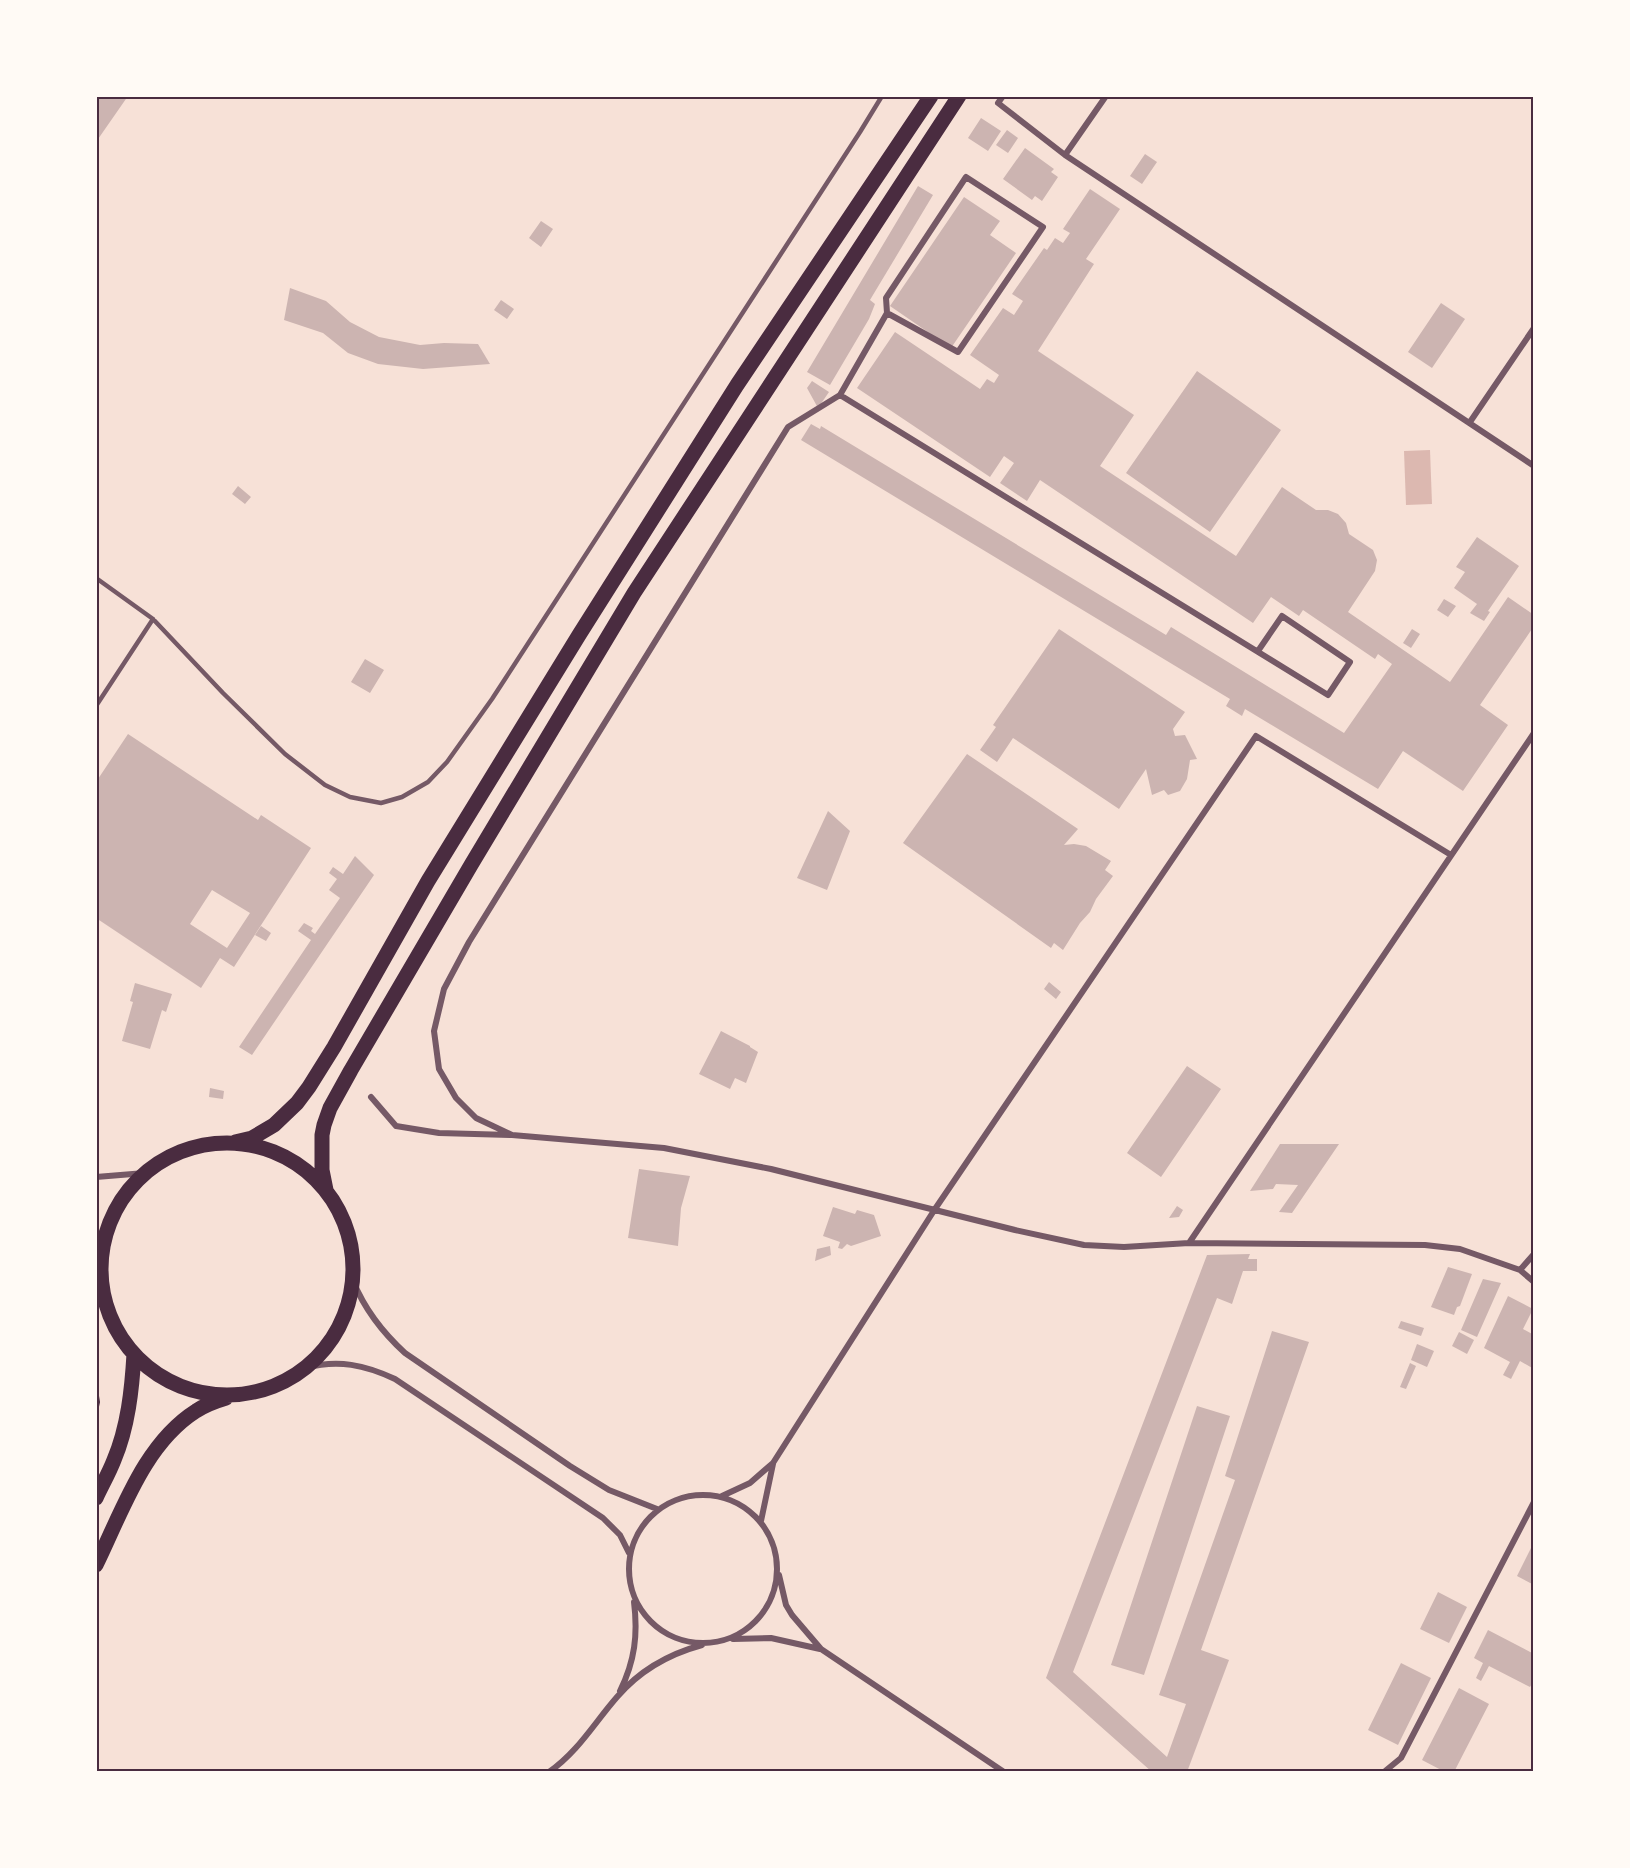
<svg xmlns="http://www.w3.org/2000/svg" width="1630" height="1868" viewBox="0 0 1630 1868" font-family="'Golos Text',sans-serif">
<rect width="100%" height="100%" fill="#f7e1d7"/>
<path fill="#dcb8b0" d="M 1430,450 L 1432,504 L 1406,505 L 1404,451 Z"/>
<path fill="#ccb4b1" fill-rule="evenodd" d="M 96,96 L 128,96 L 96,142 Z
M 981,118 L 1001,131 L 988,151 L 968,138 Z
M 1007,130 L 1018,138 L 1008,153 L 996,145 Z
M 1025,148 L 1054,169 L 1051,172 L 1058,177 L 1042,201 L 1035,196 L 1032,200 L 1003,179 Z
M 1145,154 L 1157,162 L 1142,184 L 1130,176 Z
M 918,186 L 933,195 L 870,300 L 875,304 L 869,319 L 830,385 L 807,372 Z
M 1090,189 L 1120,209 L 1086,259 L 1094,264 L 1038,351 L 1134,415 L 1100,466 L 1236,556 L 1282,487 L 1316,510 L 1328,510 L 1338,514 L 1346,523 L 1349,534 L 1373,550 L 1377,560 L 1375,571 L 1348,612 L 1450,682 L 1508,597 L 1534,615 L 1534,626 L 1480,705 L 1508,725 L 1463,791 L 1403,751 L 1378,789 L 1245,709 L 1242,716 L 1226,706 L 1230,699 L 801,440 L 811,424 L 820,429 L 821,426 L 1166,635 L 1171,627 L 1344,733 L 1392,664 L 1378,654 L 1375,659 L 1303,610 L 1299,616 L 1271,597 L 1253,623 L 1040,480 L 1027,501 L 1000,483 L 1014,463 L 1004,456 L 990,477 L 857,388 L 895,332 L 980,389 L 987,379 L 994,383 L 999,375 L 970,355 L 1003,308 L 1014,315 L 1023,301 L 1012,294 L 1044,248 L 1047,250 L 1055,238 L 1063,243 L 1070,233 L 1063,229 Z
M 964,197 L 1000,221 L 990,235 L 1016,253 L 951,348 L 890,306 Z
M 541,221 L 553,229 L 541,247 L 529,238 Z
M 290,288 L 326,301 L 350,322 L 379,337 L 420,345 L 444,343 L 478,344 L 490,364 L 423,369 L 378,364 L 348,353 L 323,333 L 284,320 Z
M 501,300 L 514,309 L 507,319 L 494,310 Z
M 1441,303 L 1465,319 L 1432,368 L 1408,352 Z
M 1197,371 L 1281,430 L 1210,532 L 1126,473 Z
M 812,381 L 829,392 L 818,408 L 807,388 Z
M 238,486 L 251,497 L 245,504 L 232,494 Z
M 1477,537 L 1519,566 L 1488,611 L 1490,612 L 1484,621 L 1470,613 L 1477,604 L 1454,588 L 1465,572 L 1456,567 Z
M 1444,599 L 1456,606 L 1448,617 L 1437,610 Z
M 1059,629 L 1185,712 L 1173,729 L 1175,736 L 1185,735 L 1197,759 L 1190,760 L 1187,779 L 1180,791 L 1168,795 L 1164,790 L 1152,795 L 1146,769 L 1119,809 L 1013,738 L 997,762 L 980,750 L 996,727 L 993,725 Z
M 1412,629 L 1420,634 L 1411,648 L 1403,643 Z
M 365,659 L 384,670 L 370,693 L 351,682 Z
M 128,734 L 258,820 L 261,815 L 311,848 L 234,967 L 220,958 L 201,988 L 96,918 L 96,782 ZM 212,890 L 250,913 L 227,948 L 190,924 Z
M 967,754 L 1078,829 L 1064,845 L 1074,844 L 1086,846 L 1111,861 L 1105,870 L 1113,876 L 1096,899 L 1090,912 L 1080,923 L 1063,950 L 1054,943 L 1051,948 L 903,843 Z
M 828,811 L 850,831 L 827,890 L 797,878 Z
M 355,856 L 374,875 L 252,1055 L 239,1047 L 311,940 L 298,931 L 304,923 L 313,928 L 311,931 L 315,934 L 340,898 L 329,890 L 337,879 L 329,873 L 333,867 L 343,874 Z
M 261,926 L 271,933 L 266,941 L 255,935 Z
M 1049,982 L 1061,992 L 1056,999 L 1044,989 Z
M 135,983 L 172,994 L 166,1012 L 162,1010 L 150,1049 L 122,1041 L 133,1002 L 130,1001 Z
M 721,1031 L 750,1046 L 750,1047 L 758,1052 L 746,1083 L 735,1078 L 730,1089 L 699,1074 Z
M 1187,1066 L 1221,1089 L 1161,1177 L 1127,1153 Z
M 210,1088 L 224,1091 L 223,1099 L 209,1097 Z
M 1280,1144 L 1339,1144 L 1292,1213 L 1279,1212 L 1298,1185 L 1276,1184 L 1273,1189 L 1250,1191 Z
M 639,1169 L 690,1176 L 681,1208 L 678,1246 L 628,1238 Z
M 1177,1206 L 1183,1210 L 1179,1217 L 1169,1218 Z
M 833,1207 L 855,1214 L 857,1210 L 874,1215 L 881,1236 L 851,1246 L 847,1244 L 842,1249 L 838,1248 L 840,1242 L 823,1236 Z
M 830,1246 L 831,1255 L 815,1261 L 817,1249 Z
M 1250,1254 L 1248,1259 L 1257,1259 L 1257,1271 L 1243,1271 L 1232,1304 L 1217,1298 L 1073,1672 L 1167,1757 L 1186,1704 L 1159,1695 L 1235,1480 L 1225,1476 L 1272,1331 L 1309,1342 L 1201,1650 L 1229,1660 L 1187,1772 L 1152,1772 L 1046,1678 L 1207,1255 Z
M 1448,1267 L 1472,1274 L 1460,1306 L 1457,1307 L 1454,1315 L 1431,1307 Z
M 1483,1279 L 1501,1283 L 1477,1337 L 1461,1330 Z
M 1508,1296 L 1533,1309 L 1523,1329 L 1534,1335 L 1534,1369 L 1520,1361 L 1511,1379 L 1503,1375 L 1510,1362 L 1484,1348 Z
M 1401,1321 L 1424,1328 L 1421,1336 L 1398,1328 Z
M 1459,1332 L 1474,1340 L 1467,1354 L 1452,1346 Z
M 1417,1344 L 1434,1351 L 1427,1367 L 1411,1360 Z
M 1410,1363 L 1416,1366 L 1406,1389 L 1400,1387 Z
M 1197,1406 L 1230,1416 L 1144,1675 L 1111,1665 Z
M 1534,1542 L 1534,1585 L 1517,1576 Z
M 1438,1592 L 1467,1607 L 1449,1643 L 1420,1629 Z
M 1488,1630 L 1534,1654 L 1534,1680 L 1530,1687 L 1489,1666 L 1481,1681 L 1476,1678 L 1483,1663 L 1474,1658 Z
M 1401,1663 L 1431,1678 L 1398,1745 L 1368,1730 Z
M 1459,1688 L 1489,1704 L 1454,1772 L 1445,1772 L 1422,1760 Z"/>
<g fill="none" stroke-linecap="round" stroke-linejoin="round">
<path stroke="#4a2c40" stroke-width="4" d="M 96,1390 L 98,1402 L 96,1411"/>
<path stroke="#755966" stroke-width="4.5" d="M 96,578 L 153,619
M 96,706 L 153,619 L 223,693 L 285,754 L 325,785 L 350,797 L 381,803 L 402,797 L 428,782 L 447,762 L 492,699 L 860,132 L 882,96"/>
<path stroke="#755966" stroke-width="6" d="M 1003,96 L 998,103 L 1065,155 L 1534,466
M 1065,155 L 1106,96
M 840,395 L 1328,695 L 1350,662 L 1282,616 L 1258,651
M 1470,422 L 1534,328
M 371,1097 L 396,1126 L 439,1133 L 512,1135 L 664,1148 L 771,1169 L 1015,1230 L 1084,1245 L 1124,1247 L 1189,1243 L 1425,1245 L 1460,1249 L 1520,1270 L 1534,1282
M 512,1135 L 476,1118 L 456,1098 L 439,1069 L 434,1031 L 444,989 L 469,942 L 788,427 L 840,395 L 887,313 L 886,298 L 966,177 L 1043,227 L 958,352 L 887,313
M 96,1177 L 145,1173
M 1189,1243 L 1534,733
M 96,1262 L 100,1271
M 1520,1270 L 1534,1254
M 353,1281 C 365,1310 382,1332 405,1353 L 570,1466 L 609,1490 L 657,1509
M 306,1368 C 338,1359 365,1365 395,1379 L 603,1518 L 620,1535 L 629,1553
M629 1569a74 74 0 1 1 148 0a74 74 0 1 1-148 0Z
M 722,1496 L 750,1483 L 773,1463 L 935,1209 L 1256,736 L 1451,855
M 761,1521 L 773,1464
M 779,1575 L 786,1605 L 792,1615 L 821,1649 L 1004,1772
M 733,1639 L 771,1638 L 820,1649
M 620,1691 C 635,1661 638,1634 634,1602
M 549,1772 C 578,1752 595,1722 617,1697 C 640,1670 669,1654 702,1645
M 1384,1772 L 1401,1758 L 1534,1502"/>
<path stroke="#4a2c40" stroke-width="15" d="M 235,1142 L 252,1138 L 274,1125 L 297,1103 L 309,1087 L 334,1047 L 428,881 L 579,635 L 737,385 L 931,96
M101 1269a126 126 0 1 1 252 0a126 126 0 1 1-252 0Z
M 326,1190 L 322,1170 L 322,1135 L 324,1125 L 330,1108 L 351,1070 L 471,865 L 634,593 L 959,96
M 96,1498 C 102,1485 109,1473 114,1460 C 128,1427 132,1389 134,1354
M 96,1565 C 122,1512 144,1444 196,1411 C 205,1405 216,1401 226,1398"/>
</g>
<rect width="1630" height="1868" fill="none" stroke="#fffaf5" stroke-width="195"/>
<rect x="98" y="98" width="1434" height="1672" fill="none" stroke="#4a2c40" stroke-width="2"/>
</svg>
